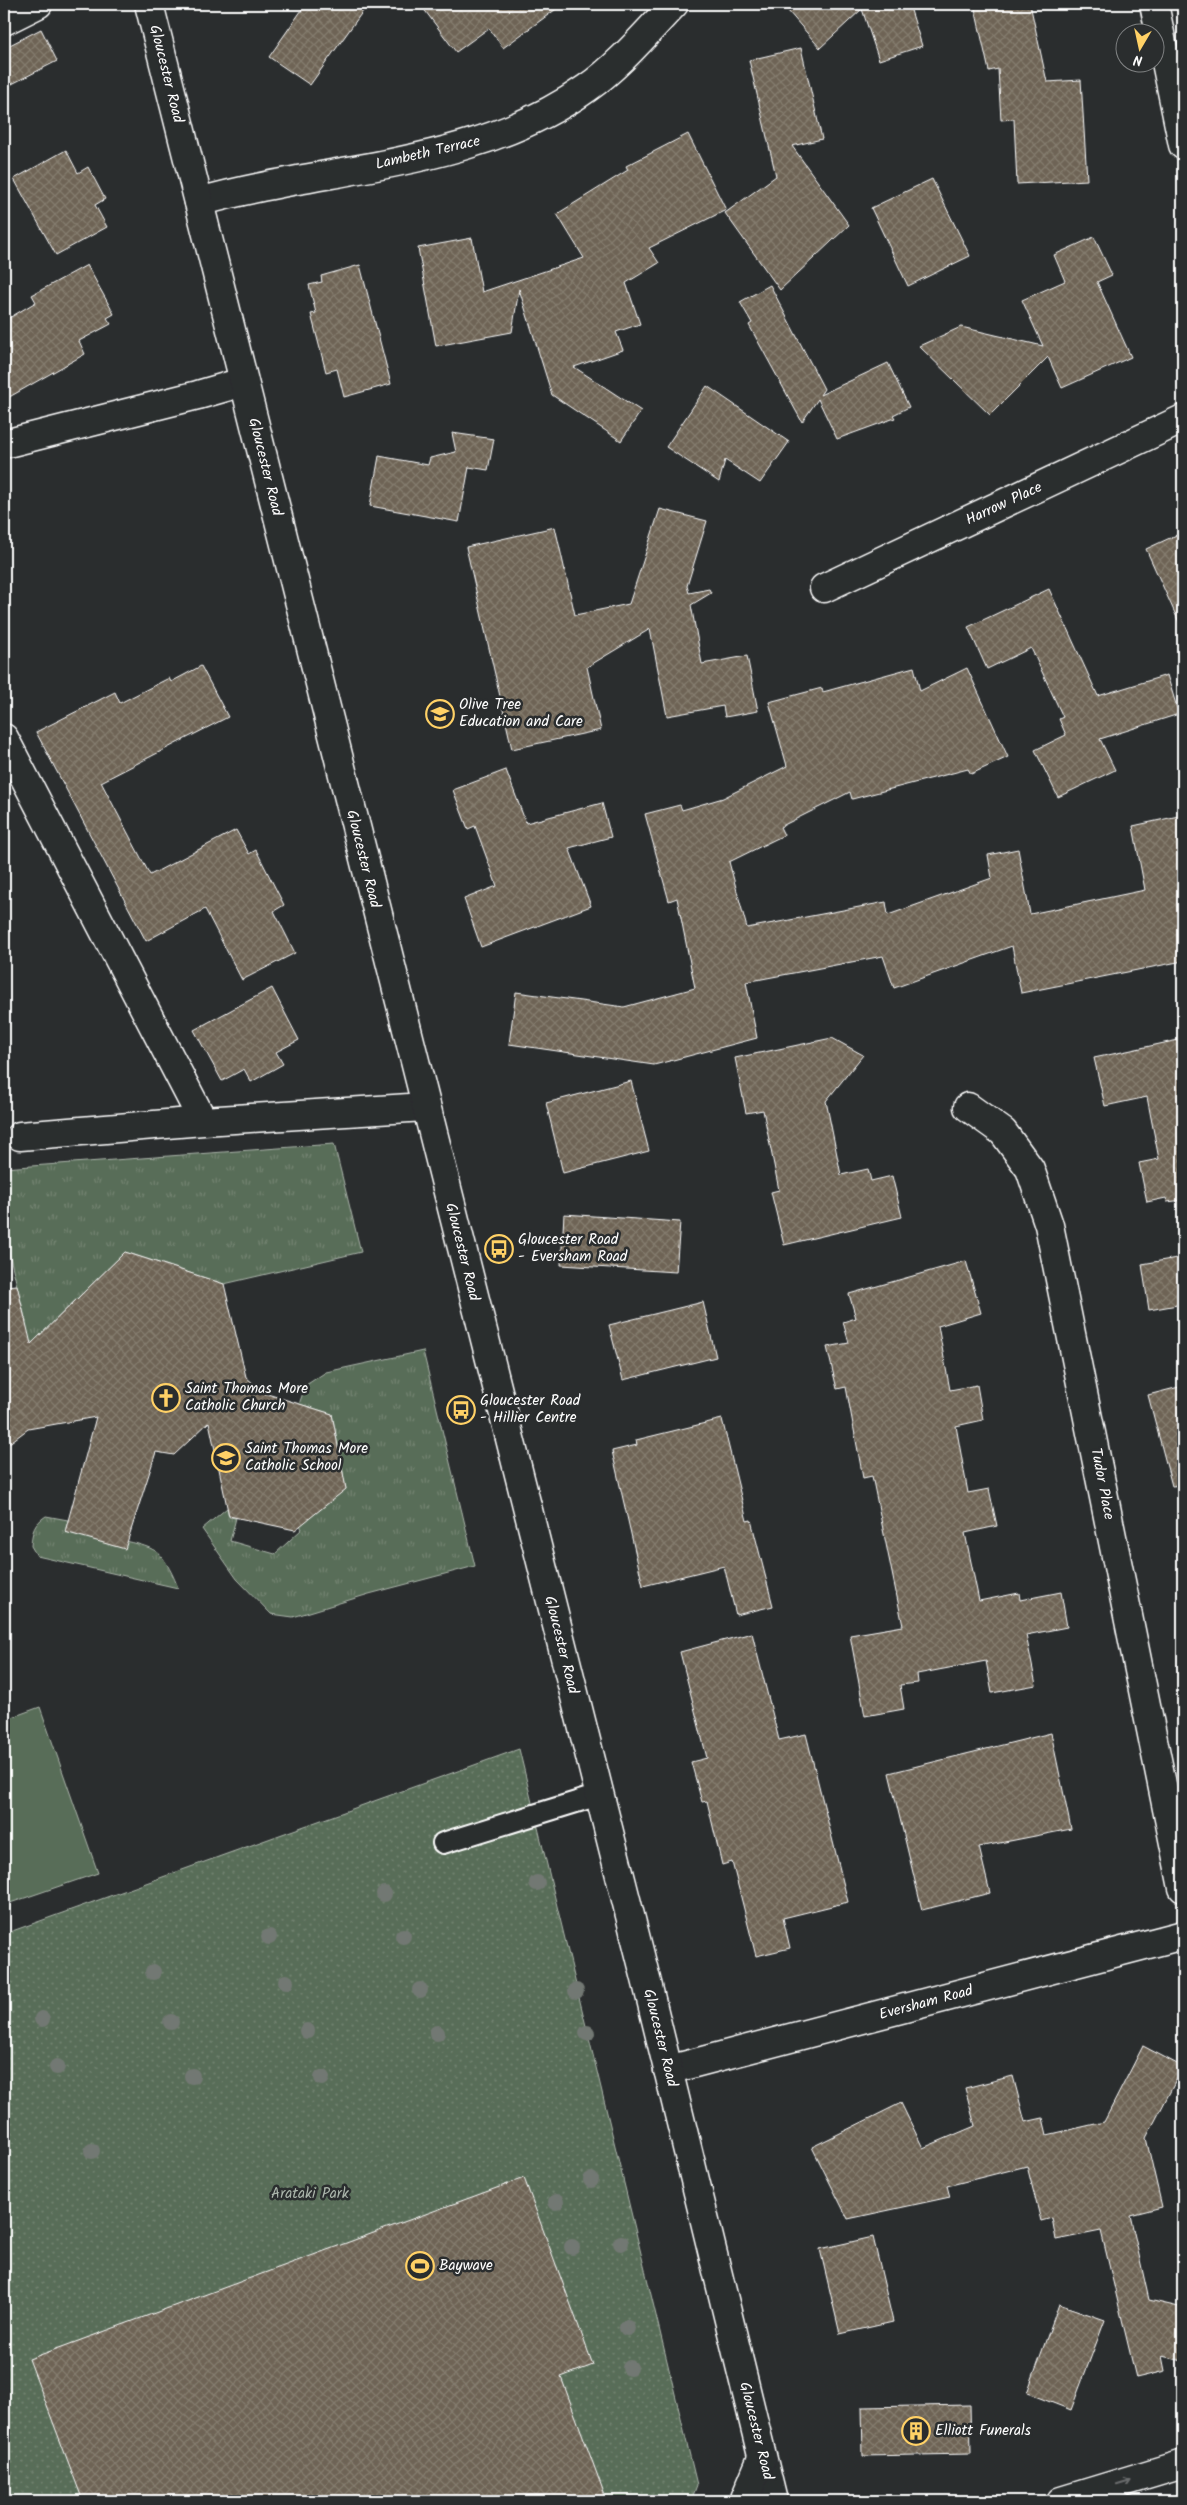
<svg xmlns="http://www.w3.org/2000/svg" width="1187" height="2505" viewBox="0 0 1187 2505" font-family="Kalam,sans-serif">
<defs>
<pattern id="grass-tufts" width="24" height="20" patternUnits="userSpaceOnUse" patternTransform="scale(1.25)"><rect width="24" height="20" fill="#596d58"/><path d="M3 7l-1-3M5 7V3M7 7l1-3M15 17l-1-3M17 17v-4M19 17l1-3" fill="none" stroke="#728371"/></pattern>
<pattern id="park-dots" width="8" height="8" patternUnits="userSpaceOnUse" patternTransform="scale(1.25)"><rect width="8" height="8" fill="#596d58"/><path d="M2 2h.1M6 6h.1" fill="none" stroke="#728371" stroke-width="1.8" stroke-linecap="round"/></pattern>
<pattern id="building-cross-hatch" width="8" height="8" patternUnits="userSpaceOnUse" patternTransform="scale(1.25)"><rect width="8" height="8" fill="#6e6455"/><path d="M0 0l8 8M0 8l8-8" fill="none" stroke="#847b6e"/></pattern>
</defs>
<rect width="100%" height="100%" fill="#2a2d2e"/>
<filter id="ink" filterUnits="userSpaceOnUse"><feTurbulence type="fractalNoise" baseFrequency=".02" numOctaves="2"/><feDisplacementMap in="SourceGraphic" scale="10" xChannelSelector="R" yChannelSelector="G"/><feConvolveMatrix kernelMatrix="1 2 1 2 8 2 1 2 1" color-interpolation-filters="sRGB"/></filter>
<g filter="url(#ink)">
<path fill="url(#grass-tufts)" stroke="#acb6ac" d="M 334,1144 L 361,1252 L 224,1284 L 125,1252 L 53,1322 L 40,1345 L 4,1332 L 4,1324 L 26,1322 L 8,1249 L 4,1244 L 4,1168 Z
M 423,1351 L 475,1566 L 369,1594 L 293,1617 L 271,1614 L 237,1579 L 202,1529 L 227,1508 L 229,1517 L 236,1518 L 230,1541 L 275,1554 L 302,1529 L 300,1525 L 346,1489 L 332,1414 L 299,1404 L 306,1385 L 326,1372 Z
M 46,1516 L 68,1520 L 65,1532 C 86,1535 141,1540 157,1552 C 165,1557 175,1579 178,1588 L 37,1556 L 31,1546 C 32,1531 34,1524 46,1516 Z"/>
<path fill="url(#park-dots)" stroke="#acb6ac" d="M 519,1749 L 697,2485 L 691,2501 L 4,2501 L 4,1934 Z"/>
<path fill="#596d58" stroke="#acb6ac" d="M 40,1707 L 98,1873 L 10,1903 L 4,1885 L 4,1720 Z"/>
<path fill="url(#building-cross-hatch)" stroke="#fff" d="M 306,4 L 368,4 L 310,85 L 269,57 Z
M 420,4 L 563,4 L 503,48 L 489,28 L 456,52 Z
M 782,4 L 909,4 L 922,46 L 879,60 L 862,9 L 820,48 Z
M 974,4 L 1030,4 L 1047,82 L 1081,80 L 1087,180 L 1017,184 L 1014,119 L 1001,120 L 998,69 L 989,71 Z
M 41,29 L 57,61 L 4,88 L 4,48 Z
M 801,48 L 822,139 L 792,146 L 849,225 L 780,290 L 725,213 L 776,176 L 749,60 Z
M 688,134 L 726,210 L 649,248 L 659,263 L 626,283 L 640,324 L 616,332 L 623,350 L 574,367 L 641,411 L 621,441 L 552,395 L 519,289 L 512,332 L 436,346 L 418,248 L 472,238 L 482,292 L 584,258 L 557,214 L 628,170 L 626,166 Z
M 66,150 L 78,173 L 88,167 L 105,199 L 95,205 L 107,227 L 56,255 L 14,179 Z
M 932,179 L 970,256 L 908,286 L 871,208 Z
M 1094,237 L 1112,275 L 1097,282 L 1131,357 L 1062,388 L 1048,357 L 990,415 L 919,346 L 961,327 L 1043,346 L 1022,300 L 1065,281 L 1054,255 Z
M 87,265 L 114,314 L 107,318 L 111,324 L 79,341 L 85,354 L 4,400 L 4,321 L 36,302 L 32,295 Z
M 360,265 L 391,384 L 344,397 L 337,369 L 326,372 L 311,314 L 316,313 L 309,285 L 322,282 L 321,276 Z
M 770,285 L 824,389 L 820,395 L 888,363 L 909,407 L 893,415 L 895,418 L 837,439 L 818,399 L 802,422 L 749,325 L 752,323 L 740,302 Z
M 707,386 L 789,442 L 760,483 L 725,460 L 719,482 L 666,447 Z
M 452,433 L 494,439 L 488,470 L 469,467 L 459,522 L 370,506 L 379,456 L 428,465 L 430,458 L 456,452 Z
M 660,509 L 707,521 L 687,586 L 689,593 L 709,589 L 711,593 L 691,605 L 702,664 L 747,656 L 758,711 L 725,717 L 723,706 L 667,716 L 650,629 L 587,667 L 601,730 L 512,749 L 466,547 L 555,527 L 575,615 L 629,604 Z
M 1183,532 L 1183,631 L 1146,549 Z
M 1049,589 L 1098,696 L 1167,675 L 1179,714 L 1100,739 L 1115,770 L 1058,797 L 1035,750 L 1066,735 L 1059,719 L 1063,717 L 1031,648 L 987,669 L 968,627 Z
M 201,666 L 228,717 L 101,782 L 150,875 L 236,830 L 249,854 L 256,850 L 284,905 L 274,911 L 295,953 L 242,980 L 205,909 L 146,941 L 36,732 L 115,692 L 120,703 L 169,678 L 171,682 Z
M 914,667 L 920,691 L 967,668 L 1008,757 L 971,774 L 968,769 L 852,799 L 850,792 L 780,827 L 784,835 L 729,862 L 747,928 L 886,902 L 888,915 L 992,878 L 988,855 L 1018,849 L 1030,914 L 1145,890 L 1133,826 L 1183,815 L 1183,961 L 1021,993 L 1012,946 L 894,988 L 883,956 L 746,982 L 757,1038 L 654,1065 L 509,1044 L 516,992 L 624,1007 L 695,988 L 677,898 L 669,901 L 645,814 L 680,805 L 682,810 L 723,798 L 787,766 L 769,702 L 822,688 L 823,692 Z
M 506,770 L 526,823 L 602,803 L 611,837 L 569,848 L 591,906 L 481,947 L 464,899 L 497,886 L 475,826 L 468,829 L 453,790 Z
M 272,988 L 299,1040 L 276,1052 L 283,1064 L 251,1082 L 244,1069 L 222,1081 L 194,1030 Z
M 832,1038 L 863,1055 L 826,1101 L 841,1175 L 868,1169 L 871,1181 L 892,1176 L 902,1217 L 784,1245 L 771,1192 L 779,1190 L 763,1110 L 746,1113 L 735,1058 Z
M 1183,1039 L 1183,1200 L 1167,1202 L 1166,1198 L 1147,1202 L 1139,1163 L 1159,1159 L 1147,1097 L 1105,1106 L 1094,1058 Z
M 631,1081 L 649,1151 L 563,1173 L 546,1103 Z
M 564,1214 L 680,1222 L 676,1272 L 561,1265 Z
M 125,1252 L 224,1284 L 246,1377 L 264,1393 L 332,1414 L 346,1489 L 295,1530 L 229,1516 L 209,1422 L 174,1455 L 156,1452 L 125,1549 L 65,1532 L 96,1417 L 28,1429 L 4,1447 L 4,1286 L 17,1285 L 31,1344 Z
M 1183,1257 L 1183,1304 L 1149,1310 L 1142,1264 Z
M 966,1261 L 981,1313 L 938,1326 L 950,1390 L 977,1385 L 983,1420 L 956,1426 L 968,1493 L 989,1489 L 997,1526 L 965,1533 L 979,1601 L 1019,1593 L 1020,1600 L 1061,1592 L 1067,1627 L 1026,1635 L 1036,1685 L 992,1693 L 986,1661 L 917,1674 L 918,1683 L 900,1685 L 904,1709 L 865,1716 L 850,1635 L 903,1626 L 872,1476 L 863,1478 L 846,1387 L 837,1389 L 827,1347 L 849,1343 L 843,1322 L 856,1318 L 849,1294 Z
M 703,1302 L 716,1357 L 623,1380 L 609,1325 Z
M 1183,1386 L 1183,1485 L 1172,1486 L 1148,1395 Z
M 722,1419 L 747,1521 L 751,1520 L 773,1606 L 736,1615 L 724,1566 L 643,1586 L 612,1451 L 637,1445 L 636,1440 Z
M 752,1633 L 779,1740 L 806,1734 L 848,1902 L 783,1918 L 790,1948 L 756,1956 L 732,1862 L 722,1865 L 707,1801 L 702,1802 L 691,1762 L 707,1758 L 680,1652 Z
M 1051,1733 L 1071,1829 L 979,1847 L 990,1893 L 922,1910 L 889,1773 Z
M 1143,2046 L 1183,2067 L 1146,2138 L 1162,2207 L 1130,2215 L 1149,2300 L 1183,2308 L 1183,2361 L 1162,2356 L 1165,2371 L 1136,2378 L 1101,2231 L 1056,2240 L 1052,2218 L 1041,2221 L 1027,2166 L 947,2186 L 950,2197 L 848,2219 L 812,2147 L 901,2103 L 923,2148 L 975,2126 L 965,2088 L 1013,2076 L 1025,2122 L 1043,2118 L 1047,2135 L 1104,2122 Z
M 524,2178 L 593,2365 L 561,2377 L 607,2501 L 83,2501 L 29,2359 Z
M 873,2237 L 893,2322 L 840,2334 L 820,2249 Z
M 1059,2304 L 1105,2320 L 1071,2410 L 1027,2393 Z
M 970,2405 L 971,2454 L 863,2456 L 862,2407 Z"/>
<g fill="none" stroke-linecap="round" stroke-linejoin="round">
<defs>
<path id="service" d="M 443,1843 L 599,1795"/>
<path id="minor" d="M 1154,4 L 1183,145
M 4,21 L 38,4
M 199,202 C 328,165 473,169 587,88 C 619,66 647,32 674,4
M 4,444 L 198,395 L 243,382
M 824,588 L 1183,419
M 4,738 L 203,1121
M 968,1107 L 1003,1132 L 1030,1169 L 1049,1225 L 1183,1888
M 20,1136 L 203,1121 L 425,1107
M 668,2070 L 1183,1935"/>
<path id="tertiary" d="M 149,4 L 648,1987 L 773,2501"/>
<path id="secondary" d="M 744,2501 L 762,2458
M 1061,2501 L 1183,2464"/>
</defs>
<use href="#service" stroke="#fff" stroke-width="24"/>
<use href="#minor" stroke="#fff" stroke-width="31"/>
<use href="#tertiary" stroke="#fff" stroke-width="31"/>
<use href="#secondary" stroke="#fff" stroke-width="31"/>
<use href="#service" stroke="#2a2d2e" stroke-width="20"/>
<use href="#minor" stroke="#2a2d2e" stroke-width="28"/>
<use href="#tertiary" stroke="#2a2d2e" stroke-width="28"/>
<use href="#secondary" stroke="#2a2d2e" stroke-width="28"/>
</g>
<g fill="#727873">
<circle cx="537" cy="1883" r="8"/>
<circle cx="384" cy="1894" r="8"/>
<circle cx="403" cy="1936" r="8"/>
<circle cx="269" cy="1937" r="8"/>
<circle cx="153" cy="1972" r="8"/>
<circle cx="286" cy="1982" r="8"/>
<circle cx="420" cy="1990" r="8"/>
<circle cx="576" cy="1991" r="8"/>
<circle cx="42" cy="2019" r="8"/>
<circle cx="171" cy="2022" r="8"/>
<circle cx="307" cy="2031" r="8"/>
<circle cx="437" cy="2033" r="8"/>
<circle cx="587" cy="2033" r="8"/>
<circle cx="57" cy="2067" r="8"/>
<circle cx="192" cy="2076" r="8"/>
<circle cx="322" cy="2078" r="8"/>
<circle cx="92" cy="2151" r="8"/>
<circle cx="591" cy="2180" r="8"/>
<circle cx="556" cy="2202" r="8"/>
<circle cx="621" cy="2243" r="8"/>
<circle cx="572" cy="2247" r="8"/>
<circle cx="627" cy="2328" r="8"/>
<circle cx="630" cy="2368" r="8"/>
</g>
<defs><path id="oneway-shaft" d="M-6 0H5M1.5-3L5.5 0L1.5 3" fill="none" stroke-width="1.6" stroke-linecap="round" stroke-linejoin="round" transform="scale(1.25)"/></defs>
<use stroke="#6a6c6d" href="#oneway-shaft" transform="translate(1124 2482) rotate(-17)"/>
</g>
<defs>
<symbol id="school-ring" viewBox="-11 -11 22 22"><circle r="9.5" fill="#2a2d2e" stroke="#ffd166" stroke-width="1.5"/><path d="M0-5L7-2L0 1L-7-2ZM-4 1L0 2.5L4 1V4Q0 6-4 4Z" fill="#ffd166"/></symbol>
<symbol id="bus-ring" viewBox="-11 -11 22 22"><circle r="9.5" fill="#2a2d2e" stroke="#ffd166" stroke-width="1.5"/><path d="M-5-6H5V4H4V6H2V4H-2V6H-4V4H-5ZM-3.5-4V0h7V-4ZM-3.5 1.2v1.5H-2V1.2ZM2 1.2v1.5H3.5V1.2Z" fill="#ffd166"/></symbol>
<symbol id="church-ring" viewBox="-11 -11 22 22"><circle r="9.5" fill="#2a2d2e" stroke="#ffd166" stroke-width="1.5"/><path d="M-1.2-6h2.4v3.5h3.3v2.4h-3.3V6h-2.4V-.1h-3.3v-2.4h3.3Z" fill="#ffd166"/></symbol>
<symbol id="stadium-ring" viewBox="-11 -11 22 22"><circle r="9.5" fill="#2a2d2e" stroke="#ffd166" stroke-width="1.5"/><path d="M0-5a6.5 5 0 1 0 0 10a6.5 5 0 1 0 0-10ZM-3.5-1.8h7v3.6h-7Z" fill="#ffd166"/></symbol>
<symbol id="building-ring" viewBox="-11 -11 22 22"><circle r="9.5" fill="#2a2d2e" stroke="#ffd166" stroke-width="1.5"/><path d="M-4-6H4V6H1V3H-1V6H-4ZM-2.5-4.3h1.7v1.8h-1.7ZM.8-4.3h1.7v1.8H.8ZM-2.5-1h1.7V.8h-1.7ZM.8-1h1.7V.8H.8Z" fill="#ffd166"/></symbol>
</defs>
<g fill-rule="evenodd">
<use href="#school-ring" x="424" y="698" width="32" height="32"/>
<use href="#bus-ring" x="483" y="1233" width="32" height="32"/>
<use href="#church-ring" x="150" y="1382" width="32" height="32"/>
<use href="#bus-ring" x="445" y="1394" width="32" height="32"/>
<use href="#school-ring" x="210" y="1442" width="32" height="32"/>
<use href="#stadium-ring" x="404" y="2250" width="32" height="32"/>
<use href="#building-ring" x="900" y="2415" width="32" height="32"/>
</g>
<g text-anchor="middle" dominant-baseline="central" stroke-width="5" stroke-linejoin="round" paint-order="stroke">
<g font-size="15" fill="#fff" stroke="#2a2d2e">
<text transform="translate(166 74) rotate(76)">Gloucester Road</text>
<text transform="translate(428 153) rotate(-13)">Lambeth Terrace</text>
<text transform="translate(265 467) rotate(76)">Gloucester Road</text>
<text transform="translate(1004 504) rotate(-25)">Harrow Place</text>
<text transform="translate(363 859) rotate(76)">Gloucester Road</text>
<text transform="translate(462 1252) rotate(76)">Gloucester Road</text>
<text transform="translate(1102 1484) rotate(79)">Tudor Place</text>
<text transform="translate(561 1645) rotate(76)">Gloucester Road</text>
<text transform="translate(926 2003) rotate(-15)">Eversham Road</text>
<text transform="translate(660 2038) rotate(76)">Gloucester Road</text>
<text transform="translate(756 2431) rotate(76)">Gloucester Road</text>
</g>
<g font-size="15" fill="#fff" stroke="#2a2d2e" text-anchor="start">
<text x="459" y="705">Olive Tree<tspan x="459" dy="17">Education and Care</tspan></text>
<text x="518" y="1240">Gloucester Road<tspan x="518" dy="17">- Eversham Road</tspan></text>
<text x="185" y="1389">Saint Thomas More<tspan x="185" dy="17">Catholic Church</tspan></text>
<text x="480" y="1401">Gloucester Road<tspan x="480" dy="17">- Hillier Centre</tspan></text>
<text x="245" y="1449">Saint Thomas More<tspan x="245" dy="17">Catholic School</tspan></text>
<text x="439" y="2266">Baywave</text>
<text x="935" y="2431">Elliott Funerals</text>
</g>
<g font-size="15" fill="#acb6ac" stroke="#2a2d2e">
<text x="310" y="2194">Arataki Park</text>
</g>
</g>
<rect width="1187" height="2505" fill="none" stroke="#2a2d2e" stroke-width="20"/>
<rect x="10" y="10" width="1167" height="2485" fill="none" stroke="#fff" stroke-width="2" filter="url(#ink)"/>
<g transform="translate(1140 48) rotate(189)"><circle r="24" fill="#2a2d2e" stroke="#7f8182"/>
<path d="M0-4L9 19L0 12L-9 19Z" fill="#ffd166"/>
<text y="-8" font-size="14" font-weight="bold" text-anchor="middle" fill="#ffffff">N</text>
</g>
</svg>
